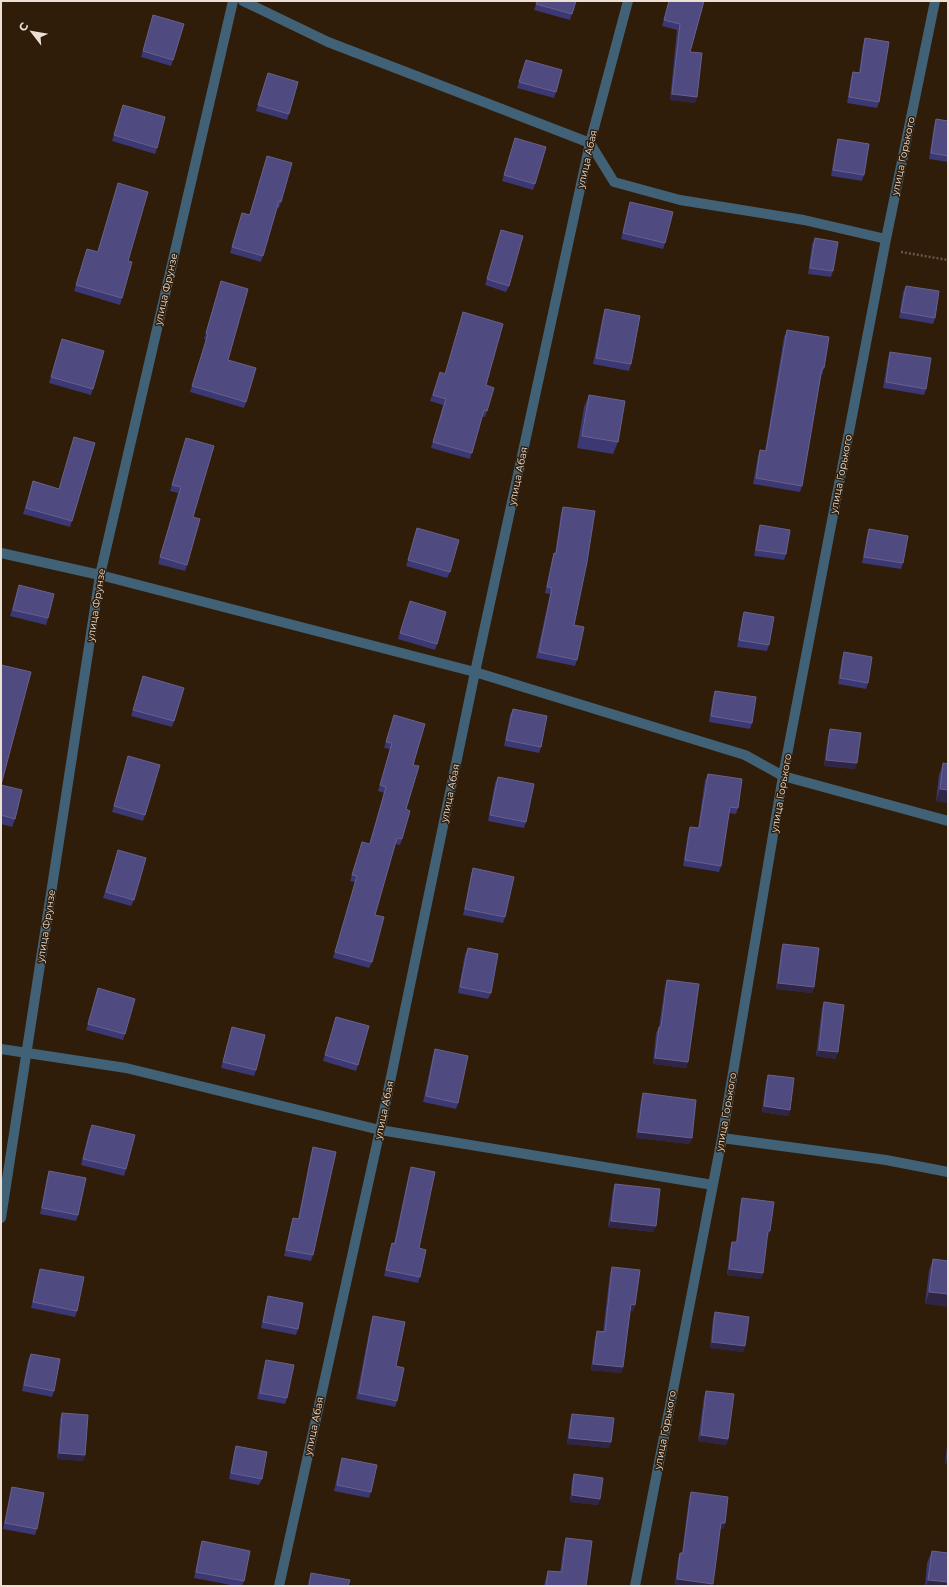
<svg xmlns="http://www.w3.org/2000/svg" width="949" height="1587" viewBox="0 0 949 1587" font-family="Montserrat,sans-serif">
<rect width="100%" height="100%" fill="#2f1c09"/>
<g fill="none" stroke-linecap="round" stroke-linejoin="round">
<path stroke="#685746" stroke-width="2.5" stroke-dasharray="2 2" stroke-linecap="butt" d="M 901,252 L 948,260"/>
<path stroke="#416276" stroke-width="10" d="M 243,1 L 328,42 L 590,143 L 614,182 L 680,200 L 804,220 L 886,239
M 1,553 L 100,575 L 475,672 L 745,755 L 783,776 L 948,821
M 1,1049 L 126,1068 L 380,1130 L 713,1185
M 722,1138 L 886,1160 L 948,1172
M 1,1218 L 100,575 L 233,1
M 279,1586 L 380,1130 L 475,672 L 590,143 L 628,1
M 635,1586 L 722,1138 L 783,776 L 886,239 L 935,1"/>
</g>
<path fill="#3c3874" d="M 537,1 L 576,1 L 570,20 L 534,10 Z
M 669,1 L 704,1 L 690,52 L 697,97 L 695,103 L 670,100 L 677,30 L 662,26 Z
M 153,15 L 173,60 L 171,66 L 141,57 Z
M 865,38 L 879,102 L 877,108 L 847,103 L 851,78 L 853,72 L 859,73 L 863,44 Z
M 526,60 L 556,92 L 554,98 L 517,88 Z
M 268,73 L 289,114 L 287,120 L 256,111 Z
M 123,105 L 157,148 L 155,154 L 112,141 Z
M 936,119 L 948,121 L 948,162 L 929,159 L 934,125 Z
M 515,138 L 535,184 L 533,190 L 502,181 Z
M 838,139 L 864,175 L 862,181 L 831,176 L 836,145 Z
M 267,156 L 281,202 L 279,208 L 277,207 L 261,262 L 230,253 L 242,213 L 249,215 Z
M 118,183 L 122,298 L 120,305 L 74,291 L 87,249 L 97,252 Z
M 630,202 L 665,243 L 663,249 L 621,239 L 628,208 Z
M 501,230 L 509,286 L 506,292 L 485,285 Z
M 815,238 L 833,271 L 831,277 L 808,274 L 812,244 Z
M 221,281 L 228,360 L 246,402 L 244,408 L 190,392 L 206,340 L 204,339 Z
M 906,286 L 935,318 L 933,324 L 899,318 L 903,292 Z
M 605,309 L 631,364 L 629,371 L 593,364 L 603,315 Z
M 463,312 L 486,385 L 487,411 L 485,417 L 482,416 L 470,459 L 431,448 L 443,405 L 430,401 L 440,372 L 445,374 Z
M 787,330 L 824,368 L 822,375 L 821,374 L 802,486 L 800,492 L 753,484 L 758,456 L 760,450 L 765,451 L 784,337 Z
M 62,339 L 93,389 L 91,395 L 49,383 Z
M 890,352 L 926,389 L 924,395 L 883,388 L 888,358 Z
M 589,395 L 618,442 L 613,454 L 577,448 L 584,407 Z
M 74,437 L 72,521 L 70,527 L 23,514 L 33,481 L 59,489 Z
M 186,438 L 193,517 L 187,565 L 185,571 L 158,564 L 178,493 L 170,491 Z
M 563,507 L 577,660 L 575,666 L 536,658 L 550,594 L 545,593 L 552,560 L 554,553 L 555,554 L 561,513 Z
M 760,525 L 786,554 L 784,560 L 754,556 L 758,531 Z
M 417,528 L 450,572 L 447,578 L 406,566 Z
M 869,529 L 903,563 L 901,569 L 862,563 L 867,535 Z
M 19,585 L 48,618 L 46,625 L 10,616 L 17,591 Z
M 410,601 L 437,644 L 435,650 L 398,639 Z
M 744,612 L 769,645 L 767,651 L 737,647 L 742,618 Z
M 844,652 L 868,683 L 866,689 L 838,684 L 842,658 Z
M 143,676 L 174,721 L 172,727 L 131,716 Z
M 715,691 L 752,723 L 750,729 L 709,722 L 713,697 Z
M 513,709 L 541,747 L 539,753 L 504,746 L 510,715 Z
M 394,715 L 413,765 L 402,839 L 400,845 L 395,844 L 375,915 L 372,962 L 369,968 L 333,958 L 355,882 L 350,881 L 360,848 L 362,842 L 369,844 L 384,793 L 378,791 L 390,749 L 384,748 Z
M 830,729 L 855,769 L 824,766 L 828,735 Z
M 128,756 L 145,815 L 143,821 L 112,812 Z
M 943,763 L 948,803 L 936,801 L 939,775 Z
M 708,774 L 738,808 L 736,814 L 729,813 L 721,866 L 719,872 L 683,866 L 688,833 L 690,827 L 698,828 L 705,780 Z
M 498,777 L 526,822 L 524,828 L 488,821 L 495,783 Z
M 1,785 L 15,819 L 12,827 L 1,824 Z
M 118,850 L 134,900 L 131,906 L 103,898 Z
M 473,868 L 505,917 L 503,923 L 463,915 L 471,874 Z
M 783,944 L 814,987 L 812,993 L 776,989 L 781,950 Z
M 468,948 L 491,993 L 488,999 L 458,993 L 465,954 Z
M 667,980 L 688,1062 L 686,1068 L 653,1064 L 656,1033 L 659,1027 L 665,986 Z
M 98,988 L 125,1034 L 123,1040 L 86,1030 Z
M 824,1002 L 836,1059 L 816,1056 L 822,1008 Z
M 336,1017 L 358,1065 L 356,1071 L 323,1061 Z
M 232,1027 L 256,1070 L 254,1076 L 221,1068 L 230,1033 Z
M 435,1049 L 458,1103 L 456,1109 L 423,1102 L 433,1055 Z
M 768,1075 L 790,1110 L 788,1116 L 762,1112 L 766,1081 Z
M 643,1093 L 690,1144 L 636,1138 L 641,1100 Z
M 92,1125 L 126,1169 L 124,1176 L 81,1165 L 89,1131 Z
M 313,1147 L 313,1255 L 311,1261 L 284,1256 L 291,1224 L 293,1218 L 298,1219 L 311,1153 Z
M 411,1167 L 419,1248 L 420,1277 L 418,1283 L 384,1276 L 390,1249 L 392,1243 L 394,1243 L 409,1173 Z
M 49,1171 L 78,1215 L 76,1221 L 40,1214 L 47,1177 Z
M 615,1184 L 656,1226 L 653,1232 L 608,1227 L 613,1190 Z
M 742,1198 L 770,1231 L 768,1237 L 767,1237 L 761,1279 L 727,1275 L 730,1248 L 732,1242 L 736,1242 L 740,1204 Z
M 933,1259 L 948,1261 L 925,1304 L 929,1271 Z
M 612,1267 L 635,1305 L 633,1311 L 630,1310 L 623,1367 L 621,1373 L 591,1370 L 595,1338 L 597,1331 L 603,1332 L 610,1273 Z
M 40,1269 L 77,1311 L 75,1317 L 31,1308 L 38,1275 Z
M 268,1296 L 298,1329 L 296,1335 L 261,1328 L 266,1302 Z
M 715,1312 L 745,1346 L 743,1352 L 710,1348 L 713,1318 Z
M 373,1316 L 396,1366 L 397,1401 L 395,1407 L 356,1399 L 371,1322 Z
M 31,1354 L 54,1391 L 52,1397 L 22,1391 L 28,1360 Z
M 266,1360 L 287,1398 L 285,1404 L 257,1399 L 264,1366 Z
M 706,1391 L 728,1439 L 726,1445 L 698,1441 L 704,1397 Z
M 62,1413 L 85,1455 L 83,1461 L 57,1459 L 60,1419 Z
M 572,1414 L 611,1442 L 609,1448 L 567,1444 L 570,1420 Z
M 948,1437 L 948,1464 L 945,1464 Z
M 236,1446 L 262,1479 L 259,1485 L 229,1479 L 234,1452 Z
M 342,1458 L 371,1492 L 369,1498 L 334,1491 L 340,1464 Z
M 574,1474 L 600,1499 L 598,1505 L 570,1502 L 572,1480 Z
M 12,1487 L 37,1529 L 35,1535 L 3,1529 L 10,1493 Z
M 691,1492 L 725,1523 L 723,1529 L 720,1529 L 713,1584 L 713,1586 L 681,1586 L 675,1585 L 678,1559 L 680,1553 L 682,1553 L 689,1498 Z
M 566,1538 L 586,1586 L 544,1586 L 546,1577 L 548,1571 L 560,1572 L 564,1544 Z
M 202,1541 L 244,1581 L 242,1586 L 236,1586 L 194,1578 L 200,1547 Z
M 932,1551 L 948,1586 L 925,1586 L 927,1563 Z
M 311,1573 L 348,1586 L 308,1586 L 309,1579 Z"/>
<path fill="#2f2545" d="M 672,94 L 697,97 L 695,103 L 670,100 Z
M 826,760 L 857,763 L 855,769 L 824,766 Z
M 940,789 L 948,790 L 948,803 L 936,801 Z
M 778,983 L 814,987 L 812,993 L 776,989 Z
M 819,1050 L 838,1052 L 836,1059 L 816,1056 Z
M 655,1058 L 688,1062 L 686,1068 L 653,1064 Z
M 764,1106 L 790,1110 L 788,1116 L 762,1112 Z
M 638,1132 L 692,1138 L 690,1144 L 636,1138 Z
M 611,1221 L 656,1226 L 653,1232 L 608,1227 Z
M 768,1231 L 770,1231 L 768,1237 L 766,1237 Z
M 729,1269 L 763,1273 L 761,1279 L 727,1275 Z
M 929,1292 L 948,1294 L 948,1307 L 925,1304 Z
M 631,1304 L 635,1305 L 633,1311 L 629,1310 Z
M 712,1342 L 745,1346 L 743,1352 L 710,1348 Z
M 593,1364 L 623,1367 L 621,1373 L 591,1370 Z
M 701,1435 L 728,1439 L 726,1445 L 698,1441 Z
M 569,1438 L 611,1442 L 609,1448 L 567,1444 Z
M 59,1453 L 85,1455 L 83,1461 L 57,1459 Z
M 948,1455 L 948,1464 L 945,1464 Z
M 572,1495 L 600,1499 L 598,1505 L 570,1502 Z
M 721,1523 L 725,1523 L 723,1529 L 719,1529 Z
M 677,1579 L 713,1584 L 713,1586 L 681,1586 L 675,1585 Z
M 928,1580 L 948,1582 L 948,1586 L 926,1586 Z"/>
<path fill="#4f4a7f" stroke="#68618c" d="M 537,1 L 576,1 L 572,14 L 536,4 Z
M 669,1 L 704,1 L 690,52 L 702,53 L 697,97 L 672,94 L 680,24 L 664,20 Z
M 153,15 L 184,24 L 173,60 L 143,51 Z
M 865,38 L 889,42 L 879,102 L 849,97 L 853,72 L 860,73 Z
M 526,60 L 562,70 L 556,92 L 519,82 Z
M 268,73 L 298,82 L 289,114 L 258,105 Z
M 123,105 L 165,117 L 157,148 L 114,135 Z
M 936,119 L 948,121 L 948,156 L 931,153 Z
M 515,138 L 546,147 L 535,184 L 504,175 Z
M 838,139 L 869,144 L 864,175 L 833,170 Z
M 267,156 L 292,163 L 281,202 L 279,201 L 263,256 L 232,247 L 242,213 L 250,215 Z
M 118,183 L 148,192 L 128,261 L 132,262 L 122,298 L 76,285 L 87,249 L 98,252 Z
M 630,202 L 673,212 L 665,243 L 623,233 Z
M 501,230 L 523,236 L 509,286 L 487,279 Z
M 815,238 L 838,242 L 833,271 L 810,268 Z
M 221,281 L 248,289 L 228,360 L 256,368 L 246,402 L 192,386 L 208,334 L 206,333 Z
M 906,286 L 939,291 L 935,318 L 901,312 Z
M 605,309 L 640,316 L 631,364 L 596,358 Z
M 463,312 L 503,324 L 486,385 L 494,388 L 487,411 L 484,410 L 472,453 L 433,442 L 446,399 L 433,395 L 440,372 L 445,374 Z
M 787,330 L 829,337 L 824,368 L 822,368 L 802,486 L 756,478 L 760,450 L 766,451 Z
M 62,339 L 104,351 L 93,389 L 51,377 Z
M 890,352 L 931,358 L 926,389 L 886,382 Z
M 589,395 L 625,401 L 618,442 L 582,436 Z
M 74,437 L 95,443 L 72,521 L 26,508 L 33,481 L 59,489 Z
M 186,438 L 214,446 L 193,517 L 200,519 L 187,565 L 160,557 L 181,487 L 172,485 Z
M 563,507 L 595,511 L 587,562 L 574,625 L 584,627 L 577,660 L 539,652 L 552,588 L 547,587 L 554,553 L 556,554 Z
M 760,525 L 790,530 L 786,554 L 756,550 Z
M 417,528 L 459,540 L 450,572 L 408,560 Z
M 869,529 L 908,536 L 903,563 L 864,557 Z
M 19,585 L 54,594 L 48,618 L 13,610 Z
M 410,601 L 446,612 L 437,644 L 400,633 Z
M 744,612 L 774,617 L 769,645 L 739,640 Z
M 844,652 L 872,657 L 868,683 L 840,678 Z
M 1,665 L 31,672 L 1,785 Z
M 143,676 L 184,688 L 174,721 L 133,710 Z
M 715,691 L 756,697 L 752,723 L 711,716 Z
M 513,709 L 547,716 L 541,747 L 506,740 Z
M 394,715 L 425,724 L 413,765 L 419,766 L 406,809 L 410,811 L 402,839 L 397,838 L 375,915 L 384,917 L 372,962 L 335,952 L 357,876 L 352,875 L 362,842 L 370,844 L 386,787 L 380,785 L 392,743 L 386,742 Z
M 830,729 L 861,733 L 857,763 L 826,760 Z
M 128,756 L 160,765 L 145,815 L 114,806 Z
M 943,763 L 948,764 L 948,790 L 940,789 Z
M 708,774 L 742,779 L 738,808 L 730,807 L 721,866 L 685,860 L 690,827 L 699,828 Z
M 498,777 L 534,784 L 526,822 L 490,815 Z
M 1,785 L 22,790 L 15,819 L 1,815 Z
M 118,850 L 146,858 L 134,900 L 106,892 Z
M 473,868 L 514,877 L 505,917 L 465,909 Z
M 783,944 L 819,948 L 814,987 L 778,983 Z
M 468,948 L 498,954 L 491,993 L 460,987 Z
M 667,980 L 699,984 L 688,1062 L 655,1058 L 659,1027 L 661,1027 Z
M 98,988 L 135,999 L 125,1034 L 88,1024 Z
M 824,1002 L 844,1005 L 838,1052 L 819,1050 Z
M 336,1017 L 369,1026 L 358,1065 L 325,1055 Z
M 232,1027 L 265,1035 L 256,1070 L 223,1062 Z
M 435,1049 L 468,1056 L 458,1103 L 426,1096 Z
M 768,1075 L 794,1078 L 790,1110 L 764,1106 Z
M 643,1093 L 696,1100 L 692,1138 L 638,1132 Z
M 92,1125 L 135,1135 L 126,1169 L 83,1159 Z
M 313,1147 L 336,1152 L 313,1255 L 286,1250 L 293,1218 L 299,1219 Z
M 411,1167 L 435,1172 L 419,1248 L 426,1250 L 420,1277 L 386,1270 L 392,1243 L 395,1244 Z
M 49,1171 L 86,1178 L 78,1215 L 42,1208 Z
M 615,1184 L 660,1189 L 656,1226 L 611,1221 Z
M 742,1198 L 774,1202 L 770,1231 L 768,1231 L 763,1273 L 729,1269 L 732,1242 L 737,1242 Z
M 933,1259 L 948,1261 L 948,1294 L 929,1292 Z
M 612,1267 L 640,1270 L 635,1305 L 631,1304 L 623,1367 L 593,1364 L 597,1331 L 605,1332 Z
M 40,1269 L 84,1277 L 77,1311 L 33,1302 Z
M 268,1296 L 303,1303 L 298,1329 L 263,1322 Z
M 715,1312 L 749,1317 L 745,1346 L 712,1342 Z
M 373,1316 L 405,1322 L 396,1366 L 404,1368 L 397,1401 L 359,1393 Z
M 31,1354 L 60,1359 L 54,1391 L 24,1385 Z
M 266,1360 L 294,1365 L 287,1398 L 260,1393 Z
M 706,1391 L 734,1394 L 728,1439 L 701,1435 Z
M 62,1413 L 88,1415 L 85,1455 L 59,1453 Z
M 572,1414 L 614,1418 L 611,1442 L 569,1438 Z
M 236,1446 L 267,1452 L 262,1479 L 231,1473 Z
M 342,1458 L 377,1465 L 371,1492 L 337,1485 Z
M 574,1474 L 603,1478 L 600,1499 L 572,1495 Z
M 12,1487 L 44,1493 L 37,1529 L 5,1523 Z
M 691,1492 L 728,1497 L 725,1523 L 721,1523 L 713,1584 L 677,1579 L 680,1553 L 683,1553 Z
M 566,1538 L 592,1541 L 586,1586 L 546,1586 L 548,1571 L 562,1572 Z
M 202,1541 L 250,1551 L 244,1581 L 196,1572 Z
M 932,1551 L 948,1553 L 948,1582 L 928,1580 Z
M 311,1573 L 350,1580 L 348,1586 L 309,1586 Z"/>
<g text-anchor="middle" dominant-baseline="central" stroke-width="3" stroke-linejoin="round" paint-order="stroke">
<g font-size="10" fill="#ece0d4" stroke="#2f1c09">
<text transform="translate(903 156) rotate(-78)">улица Горького</text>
<text transform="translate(587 159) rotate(-77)">улица Абая</text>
<text transform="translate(166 289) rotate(-77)">улица Фрунзе</text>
<text transform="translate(841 474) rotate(-79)">улица Горького</text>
<text transform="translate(518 476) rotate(-78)">улица Абая</text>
<text transform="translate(96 605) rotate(-81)">улица Фрунзе</text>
<text transform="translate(450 793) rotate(-78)">улица Абая</text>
<text transform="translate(781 793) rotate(-80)">улица Горького</text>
<text transform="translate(46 926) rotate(-81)">улица Фрунзе</text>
<text transform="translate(384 1110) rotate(-78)">улица Абая</text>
<text transform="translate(726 1112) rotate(-80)">улица Горького</text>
<text transform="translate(314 1426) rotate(-78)">улица Абая</text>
<text transform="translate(665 1430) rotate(-79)">улица Горького</text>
</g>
</g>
<rect width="949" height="1587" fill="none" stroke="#ece0d4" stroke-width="4"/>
<g transform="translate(32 32) rotate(301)" stroke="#2f1c09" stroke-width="3" paint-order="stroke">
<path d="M0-3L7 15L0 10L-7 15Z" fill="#ece0d4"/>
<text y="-6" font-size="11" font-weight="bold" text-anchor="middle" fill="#ece0d4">С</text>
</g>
</svg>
